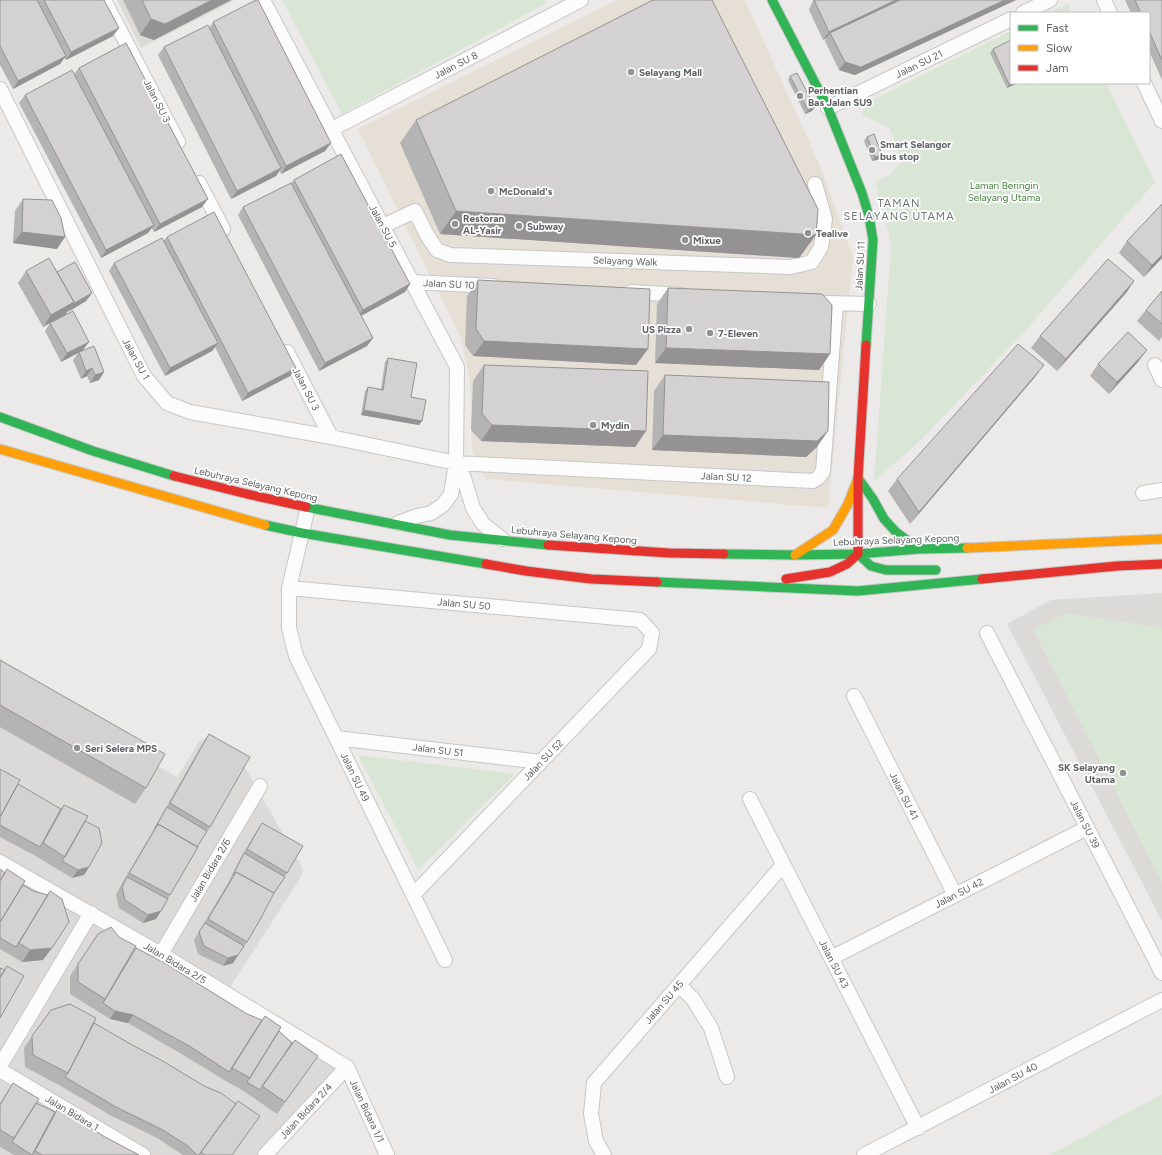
<svg xmlns="http://www.w3.org/2000/svg" width="1162" height="1155" viewBox="0 0 1162 1155" font-family="Figtree,sans-serif">
<rect width="100%" height="100%" fill="#eceae8"/>
<path fill="#e5dfd6" d="M 617,0 L 745,0 L 818,161 L 853,257 L 828,508 L 485,479 L 472,451 L 470,382 L 461,338 L 358,129 Z"/>
<path fill="#dcdad8" d="M 0,676 L 177,777 L 199,742 L 207,737 L 224,744 L 243,764 L 303,869 L 301,877 L 223,998 L 338,1069 L 258,1155 L 0,1155 Z"/>
<path fill="#dcdad7" d="M 117,0 L 235,0 L 141,48 Z
M 1162,593 L 1162,921 L 1007,624 L 1051,600 Z"/>
<path fill="#d9e6d5" d="M 282,0 L 546,0 L 545,4 L 342,114 Z
M 1068,3 L 1072,13 L 1048,13 L 1068,4 Z
M 1011,31 L 1011,83 L 1106,83 L 1155,182 L 1025,331 L 918,443 L 874,481 L 891,248 L 888,230 L 875,182 L 890,175 L 901,162 L 890,128 L 862,115 L 868,102 Z
M 1066,613 L 1162,628 L 1162,882 L 1033,630 Z
M 358,755 L 515,774 L 418,870 Z
M 1162,1094 L 1162,1155 L 1050,1155 Z"/>
<g fill="none" stroke-linecap="round" stroke-linejoin="round">
<defs>
<path id="street" d="M 104,0 L 178,142
M 263,0 L 457,367 L 456,463 L 451,494 L 443,505 L 431,513 L 417,516 L 398,523
M 1104,0 L 1110,13
M 1023,13 L 1050,0
M 1144,83 L 1162,121
M 0,89 L 144,376 L 167,403 L 190,412 L 331,437 L 456,463 L 813,481 L 819,477 L 823,471 L 836,303
M 828,108 L 1011,19
M 332,129 L 581,0
M 199,183 L 223,229
M 383,226 L 415,211 L 427,235 L 437,250 L 450,255 L 791,267 L 812,262 L 821,247 L 825,219 L 815,184
M 413,282 L 493,286
M 631,292 L 682,295
M 827,303 L 869,304
M 287,352 L 331,437
M 1155,365 L 1162,380
M 456,463 L 464,478 L 473,508 L 483,524 L 502,539
M 1143,493 L 1162,490
M 308,507 L 289,588 L 289,628 L 296,656 L 445,960
M 289,588 L 640,620 L 652,633 L 649,649 L 413,895
M 987,633 L 1162,973
M 854,696 L 955,895
M 336,738 L 541,762
M 750,799 L 918,1128
M 0,862 L 161,954 L 347,1067
M 161,954 L 260,786
M 831,958 L 1087,828
M 679,985 L 693,999 L 711,1028 L 727,1077
M 0,1066 L 91,913
M 347,1067 L 387,1155
M 0,1070 L 143,1155
M 265,1155 L 347,1067
M 604,1155 L 596,1141 L 591,1114 L 594,1083 L 783,865
M 864,1155 L 1162,1000"/>
<path id="fast" d="M 772,0 L 828,108 L 862,193 L 869,216 L 873,240 L 866,345
M 0,417 L 93,451 L 174,476
M 858,478 L 873,499 L 884,519 L 896,532 L 919,549
M 306,507 L 450,535 L 548,545
M 265,525 L 302,533 L 486,564
M 724,554 L 795,555 L 858,554 L 919,549 L 967,548
M 858,554 L 871,566 L 886,570 L 936,570
M 657,582 L 858,591 L 982,579"/>
<path id="slow" d="M 0,449 L 265,525
M 967,548 L 1162,539
M 795,555 L 833,530 L 848,504 L 858,478"/>
<path id="jam" d="M 174,476 L 247,494 L 306,507
M 548,545 L 669,553 L 724,554
M 858,554 L 858,478 L 866,345
M 486,564 L 526,571 L 591,579 L 657,582
M 786,579 L 830,572 L 847,564 L 858,554
M 982,579 L 1117,566 L 1162,564"/>
</defs>
<use href="#street" stroke="#c7c7c7" stroke-width="16"/>
<use href="#fast" stroke="#c6c7c7" stroke-width="11"/>
<use href="#slow" stroke="#c6c7c7" stroke-width="11"/>
<use href="#jam" stroke="#c6c7c7" stroke-width="11"/>
<use href="#street" stroke="#fcfcfc" stroke-width="14"/>
<use href="#fast" stroke="#30b455" stroke-width="9"/>
<use href="#slow" stroke="#ff9f0a" stroke-width="9"/>
<use href="#jam" stroke="#e5322d" stroke-width="9"/>
</g>
<path fill="#b5b4b4" d="M 0,0 L 104,0 L 113,36 L 66,60 L 64,58 L 60,64 L 13,89 L 0,65 Z
M 123,0 L 231,0 L 154,40 L 140,35 Z
M 813,0 L 1016,0 L 855,75 L 839,70 L 825,41 L 827,38 L 823,40 L 809,10 Z
M 1125,0 L 1162,0 L 1162,80 L 1149,51 L 1149,13 L 1131,13 Z
M 213,22 L 331,143 L 325,151 L 281,174 L 280,171 L 276,176 L 231,199 L 158,55 L 164,47 L 210,27 Z
M 993,49 L 1011,83 L 1018,83 L 1007,88 L 990,53 Z
M 79,68 L 202,207 L 154,232 L 152,228 L 148,233 L 101,258 L 19,103 L 25,95 L 74,74 Z
M 790,76 L 812,111 L 805,114 L 788,80 Z
M 416,120 L 799,258 L 440,234 L 400,143 Z
M 867,137 L 882,155 L 880,159 L 872,161 L 864,141 Z
M 294,180 L 410,284 L 405,292 L 361,316 L 373,338 L 367,346 L 319,371 L 238,215 L 243,207 L 291,183 Z
M 23,199 L 57,249 L 13,243 L 15,211 Z
M 167,237 L 296,368 L 290,376 L 242,401 L 215,347 L 212,351 L 165,376 L 109,271 L 114,263 L 163,241 Z
M 1127,241 L 1162,258 L 1144,277 L 1119,253 Z
M 26,271 L 57,272 L 92,293 L 86,301 L 68,311 L 66,314 L 43,327 L 18,283 Z
M 478,280 L 636,365 L 473,356 L 465,345 L 467,296 Z
M 1134,281 L 1126,293 L 1057,371 L 1031,348 L 1040,336 Z
M 668,288 L 830,354 L 819,370 L 655,363 L 657,304 Z
M 1162,291 L 1162,337 L 1159,341 L 1137,321 L 1146,310 Z
M 50,323 L 84,350 L 104,372 L 99,380 L 90,383 L 87,376 L 81,379 L 73,360 L 78,353 L 61,362 L 45,331 Z
M 388,358 L 411,397 L 422,421 L 419,425 L 361,415 L 365,391 L 368,387 L 381,389 L 385,362 Z
M 1138,362 L 1109,394 L 1090,376 L 1098,364 Z
M 484,365 L 646,431 L 635,447 L 481,441 L 471,430 L 473,381 Z
M 665,375 L 817,447 L 806,457 L 652,450 L 654,391 Z
M 1035,377 L 910,524 L 888,491 L 897,479 Z
M 0,660 L 146,788 L 135,804 L 0,727 Z
M 209,734 L 210,827 L 197,847 L 170,895 L 156,919 L 143,923 L 119,908 L 116,895 L 121,885 L 150,836 L 201,746 Z
M 0,769 L 18,784 L 61,809 L 64,805 L 85,821 L 89,867 L 84,875 L 72,878 L 34,855 L 0,837 Z
M 262,823 L 287,873 L 274,893 L 247,942 L 233,963 L 223,966 L 198,954 L 194,940 L 228,883 L 239,861 L 254,835 Z
M 0,869 L 5,873 L 23,885 L 43,960 L 22,962 L 0,949 Z
M 98,934 L 123,969 L 136,948 L 247,1014 L 279,1031 L 292,1043 L 318,1056 L 277,1114 L 242,1090 L 224,1080 L 185,1056 L 128,1023 L 110,1019 L 70,994 L 70,976 Z
M 94,1023 L 251,1128 L 232,1155 L 183,1155 L 157,1138 L 110,1115 L 59,1085 L 25,1067 L 24,1048 L 32,1036 Z
M 13,1083 L 36,1103 L 55,1112 L 58,1108 L 105,1137 L 139,1155 L 14,1155 L 0,1147 L 0,1103 Z"/>
<path fill="#949292" d="M 212,0 L 231,0 L 154,40 L 140,35 L 151,19 Z
M 896,0 L 907,0 L 830,33 L 827,38 L 823,40 L 829,32 Z
M 1005,0 L 1016,0 L 855,75 L 839,70 L 845,62 Z
M 119,28 L 113,36 L 66,60 L 71,52 Z
M 66,56 L 60,64 L 13,89 L 18,81 Z
M 1012,83 L 1018,83 L 1007,88 L 1009,84 Z
M 815,107 L 812,111 L 805,114 L 808,110 Z
M 331,143 L 325,151 L 281,174 L 286,166 Z
M 882,155 L 880,159 L 872,161 L 875,157 Z
M 281,168 L 276,176 L 231,199 L 237,191 Z
M 208,199 L 202,207 L 154,232 L 160,224 Z
M 456,211 L 816,235 L 799,258 L 440,234 Z
M 154,225 L 148,233 L 101,258 L 106,250 Z
M 22,232 L 65,237 L 57,249 L 13,243 Z
M 1162,255 L 1162,258 L 1144,277 L 1152,265 Z
M 1134,281 L 1126,293 L 1057,371 L 1066,359 Z
M 410,284 L 405,292 L 357,318 L 363,310 Z
M 92,293 L 86,301 L 68,312 L 73,304 Z
M 74,302 L 66,314 L 43,327 L 51,315 Z
M 373,338 L 367,346 L 319,371 L 325,363 Z
M 484,341 L 648,349 L 636,365 L 473,356 Z
M 89,342 L 83,350 L 79,352 L 78,353 L 61,362 L 67,353 Z
M 218,343 L 212,351 L 165,376 L 170,368 Z
M 666,348 L 830,354 L 819,370 L 655,363 Z
M 1147,350 L 1138,362 L 1109,394 L 1117,382 Z
M 1044,365 L 1035,377 L 910,524 L 919,512 Z
M 92,368 L 87,376 L 81,379 L 86,371 Z
M 296,368 L 290,376 L 242,401 L 248,393 Z
M 104,372 L 99,380 L 90,383 L 95,375 Z
M 364,410 L 422,421 L 419,425 L 361,415 Z
M 492,425 L 646,431 L 635,447 L 481,441 Z
M 828,431 L 817,447 L 806,457 L 652,450 L 663,435 Z
M 89,867 L 84,875 L 72,878 L 78,870 Z
M 161,911 L 156,919 L 143,923 L 148,915 Z
M 52,948 L 43,960 L 22,962 L 30,950 Z
M 238,955 L 233,963 L 223,966 L 228,958 Z
M 115,1011 L 133,1015 L 128,1023 L 110,1019 Z"/>
<path fill="#d3d1d1" stroke="#949292" d="M 0,0 L 37,0 L 66,56 L 18,81 L 0,46 Z
M 44,0 L 104,0 L 119,28 L 71,52 Z
M 142,0 L 212,0 L 165,24 L 151,19 Z
M 256,0 L 258,0 L 331,143 L 286,166 L 213,22 Z
M 653,0 L 712,0 L 818,209 L 816,235 L 456,211 L 416,120 Z
M 815,0 L 896,0 L 829,32 L 815,2 Z
M 900,0 L 1005,0 L 861,67 L 845,62 L 830,33 Z
M 1135,0 L 1162,0 L 1162,60 L 1149,31 L 1149,13 L 1141,13 Z
M 208,25 L 281,168 L 237,191 L 164,47 Z
M 1011,40 L 1011,83 L 1012,83 L 1009,84 L 993,49 Z
M 126,43 L 208,199 L 160,224 L 79,68 Z
M 72,70 L 154,225 L 106,250 L 25,95 Z
M 797,73 L 815,107 L 808,110 L 790,76 Z
M 874,134 L 882,155 L 875,157 L 867,137 Z
M 341,154 L 410,284 L 363,310 L 294,180 Z
M 291,183 L 373,338 L 325,363 L 243,207 Z
M 23,199 L 52,200 L 61,218 L 65,237 L 22,232 Z
M 1162,204 L 1162,255 L 1152,265 L 1127,241 Z
M 214,212 L 296,368 L 248,393 L 167,237 Z
M 162,238 L 218,343 L 170,368 L 114,263 Z
M 49,258 L 74,302 L 51,315 L 26,271 Z
M 1108,259 L 1134,281 L 1066,359 L 1040,336 Z
M 75,262 L 92,293 L 73,304 L 74,302 L 57,272 Z
M 478,280 L 650,289 L 648,349 L 484,341 L 476,329 Z
M 668,288 L 822,294 L 832,305 L 830,354 L 666,348 Z
M 1162,291 L 1162,324 L 1146,310 Z
M 73,311 L 89,342 L 67,353 L 50,323 Z
M 1128,332 L 1147,350 L 1117,382 L 1098,364 Z
M 1018,344 L 1044,365 L 919,512 L 897,479 Z
M 94,346 L 104,372 L 95,375 L 92,368 L 86,371 L 79,352 Z
M 388,358 L 417,363 L 411,397 L 426,400 L 422,421 L 364,410 L 368,387 L 383,390 Z
M 484,365 L 648,371 L 646,431 L 492,425 L 482,414 Z
M 665,375 L 829,382 L 828,431 L 817,441 L 663,435 Z
M 0,660 L 165,754 L 146,788 L 0,705 Z
M 209,734 L 250,757 L 210,827 L 170,803 Z
M 0,769 L 20,780 L 0,817 Z
M 18,784 L 61,809 L 40,847 L 0,825 L 0,817 Z
M 64,805 L 88,816 L 65,857 L 43,843 Z
M 167,807 L 207,831 L 197,847 L 158,824 L 155,828 Z
M 85,821 L 99,828 L 102,843 L 89,867 L 78,870 L 62,861 Z
M 262,823 L 303,846 L 287,873 L 247,849 Z
M 158,824 L 198,847 L 170,895 L 129,873 Z
M 244,853 L 285,877 L 274,893 L 236,872 L 233,875 Z
M 0,869 L 5,873 L 0,881 Z
M 7,869 L 25,881 L 0,922 L 0,881 Z
M 236,872 L 274,893 L 261,918 L 247,942 L 208,919 Z
M 127,877 L 168,899 L 161,911 L 148,915 L 125,900 L 122,887 Z
M 23,885 L 33,891 L 48,895 L 16,947 L 0,938 L 0,922 Z
M 50,891 L 62,899 L 69,922 L 52,948 L 30,950 L 19,943 Z
M 205,923 L 244,946 L 238,955 L 228,958 L 204,946 L 199,932 Z
M 111,927 L 119,937 L 136,946 L 105,999 L 78,982 L 78,964 L 98,934 Z
M 136,948 L 163,962 L 247,1014 L 262,1020 L 229,1072 L 191,1047 L 133,1015 L 115,1011 L 103,1003 Z
M 7,966 L 24,976 L 0,1018 L 0,978 Z
M 0,968 L 5,970 L 0,977 Z
M 70,1004 L 96,1018 L 68,1073 L 33,1055 L 32,1036 L 51,1010 Z
M 265,1016 L 281,1027 L 250,1078 L 232,1068 Z
M 94,1023 L 134,1046 L 161,1060 L 204,1086 L 221,1093 L 236,1104 L 199,1155 L 197,1155 L 188,1146 L 163,1130 L 116,1107 L 65,1077 L 68,1073 Z
M 279,1031 L 292,1043 L 260,1090 L 247,1082 Z
M 295,1040 L 318,1056 L 285,1102 L 262,1086 Z
M 13,1083 L 39,1099 L 14,1138 L 0,1130 L 0,1105 Z
M 238,1101 L 260,1116 L 232,1155 L 205,1155 L 201,1152 Z
M 36,1103 L 55,1112 L 32,1155 L 12,1142 Z
M 58,1108 L 105,1137 L 139,1155 L 42,1155 L 35,1151 Z"/>
<g fill="#909293" stroke="#fff" stroke-width="1.5">
<circle cx="631" cy="72" r="4"/>
<circle cx="800" cy="96" r="4"/>
<circle cx="872" cy="150" r="4"/>
<circle cx="491" cy="191" r="4"/>
<circle cx="455" cy="224" r="4"/>
<circle cx="519" cy="226" r="4"/>
<circle cx="808" cy="233" r="4"/>
<circle cx="685" cy="240" r="4"/>
<circle cx="689" cy="329" r="4"/>
<circle cx="710" cy="333" r="4"/>
<circle cx="593" cy="425" r="4"/>
<circle cx="77" cy="748" r="4"/>
<circle cx="1123" cy="773" r="4"/>
</g>
<g text-anchor="middle" dominant-baseline="central" stroke-width="3.5" stroke-linejoin="round" paint-order="stroke">
<g font-size="10" fill="#5e6265" stroke="#fff">
<text transform="translate(919 64) rotate(-26)">Jalan SU 21</text>
<text transform="translate(456 65) rotate(-27)">Jalan SU 8</text>
<text transform="translate(157 101) rotate(63)">Jalan SU 3</text>
<text transform="translate(383 226) rotate(62)">Jalan SU 5</text>
<text transform="translate(625 261) rotate(2)">Selayang Walk</text>
<text transform="translate(860 266) rotate(-87)">Jalan SU 11</text>
<text transform="translate(449 284) rotate(3)">Jalan SU 10</text>
<text transform="translate(136 359) rotate(61)">Jalan SU 1</text>
<text transform="translate(306 389) rotate(63)">Jalan SU 3</text>
<text transform="translate(726 477) rotate(3)">Jalan SU 12</text>
<text transform="translate(256 484) rotate(13)">Lebuhraya Selayang Kepong</text>
<text transform="translate(574 535) rotate(5)">Lebuhraya Selayang Kepong</text>
<text transform="translate(896 540) rotate(-2)">Lebuhraya Selayang Kepong</text>
<text transform="translate(464 604) rotate(5)">Jalan SU 50</text>
<text transform="translate(438 750) rotate(7)">Jalan SU 51</text>
<text transform="translate(543 760) rotate(-46)">Jalan SU 52</text>
<text transform="translate(355 777) rotate(64)">Jalan SU 49</text>
<text transform="translate(904 796) rotate(63)">Jalan SU 41</text>
<text transform="translate(1085 824) rotate(63)">Jalan SU 39</text>
<text transform="translate(210 870) rotate(-60)">Jalan Bidara 2/6</text>
<text transform="translate(959 893) rotate(-27)">Jalan SU 42</text>
<text transform="translate(175 963) rotate(31)">Jalan Bidara 2/5</text>
<text transform="translate(834 964) rotate(63)">Jalan SU 43</text>
<text transform="translate(664 1002) rotate(-49)">Jalan SU 45</text>
<text transform="translate(1013 1078) rotate(-28)">Jalan SU 40</text>
<text transform="translate(306 1111) rotate(-47)">Jalan Bidara 2/4</text>
<text transform="translate(367 1111) rotate(65)">Jalan Bidara 1/1</text>
<text transform="translate(72 1113) rotate(31)">Jalan Bidara 1</text>
</g>
<g font-size="10" font-weight="bold" fill="#5e6265" stroke="#fff" text-anchor="start">
<text x="639" y="72">Selayang Mall</text>
<text x="808" y="90">Perhentian<tspan x="808" dy="12">Bas Jalan SU9</tspan></text>
<text x="880" y="144">Smart Selangor<tspan x="880" dy="12">bus stop</tspan></text>
<text x="499" y="191">McDonald's</text>
<text x="463" y="218">Restoran<tspan x="463" dy="12">AL-Yasir</tspan></text>
<text x="527" y="226">Subway</text>
<text x="816" y="233">Tealive</text>
<text x="693" y="240">Mixue</text>
<text x="681" y="329" text-anchor="end">US Pizza</text>
<text x="718" y="333">7-Eleven</text>
<text x="601" y="425">Mydin</text>
<text x="85" y="748">Seri Selera MPS</text>
<text x="1115" y="767" text-anchor="end">SK Selayang<tspan x="1115" dy="12">Utama</tspan></text>
</g>
<g font-size="10" fill="#468140" stroke="#fff">
<text x="1004" y="185">Laman Beringin<tspan x="1004" dy="12">Selayang Utama</tspan></text>
</g>
<g font-size="11" letter-spacing="1" fill="#6f7476" stroke="#fff">
<text x="899" y="203">TAMAN<tspan x="899" dy="13">SELAYANG UTAMA</tspan></text>
</g>
</g>
<rect x="1010" y="12" width="140" height="72" fill="#ffffff" stroke="#bfc0c1"/>
<rect x="1018" y="25" width="20" height="6" fill="#30b455" stroke="#bfc0c1"/>
<text x="1046" y="32" font-size="12" fill="#5e6265">Fast</text>
<rect x="1018" y="45" width="20" height="6" fill="#ff9f0a" stroke="#bfc0c1"/>
<text x="1046" y="52" font-size="12" fill="#5e6265">Slow</text>
<rect x="1018" y="65" width="20" height="6" fill="#e5322d" stroke="#bfc0c1"/>
<text x="1046" y="72" font-size="12" fill="#5e6265">Jam</text>
</svg>
